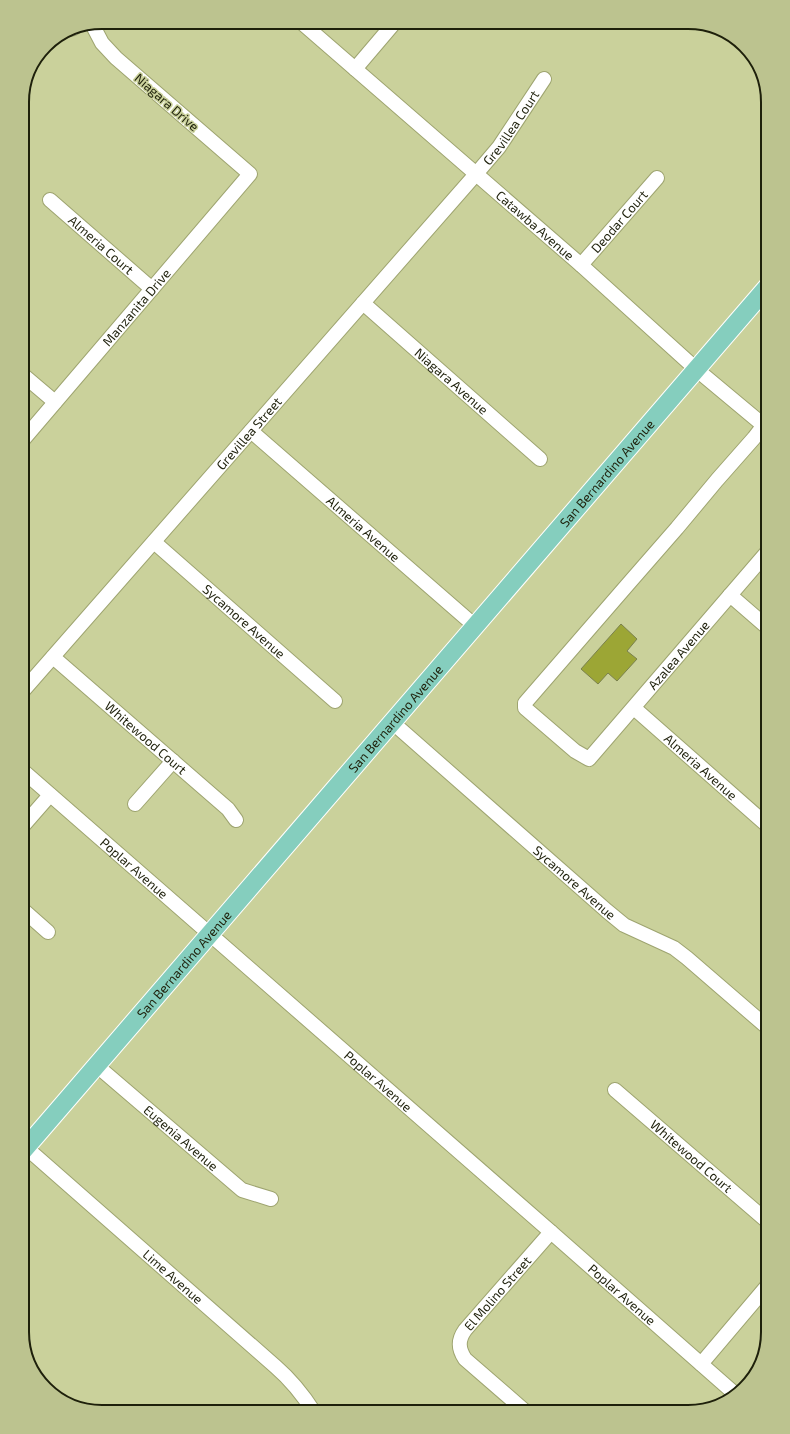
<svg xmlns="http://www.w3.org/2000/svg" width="790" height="1434" viewBox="0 0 790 1434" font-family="'Exo 2',sans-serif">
<rect width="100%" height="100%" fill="#cad19b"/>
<path fill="#9ca635" stroke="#7a814d" d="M 621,624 L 637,639 L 627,651 L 637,659 L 617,681 L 608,673 L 598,684 L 581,669 Z"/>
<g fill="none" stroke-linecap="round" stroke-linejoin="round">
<defs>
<g id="minor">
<path id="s1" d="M 301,22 L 581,265 L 696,369 L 768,429"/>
<path d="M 70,29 L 74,28"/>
<path d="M 355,69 L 395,22"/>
<path id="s2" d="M 50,200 L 152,289"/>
<path id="s3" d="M 581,265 L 657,178"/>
<path id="s4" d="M 363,303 L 540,459"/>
<path d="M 22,374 L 55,402"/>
<path id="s5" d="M 764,425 L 754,438 L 717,480 L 677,528 L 629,583 L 525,703 L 525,708 L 575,751 L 589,759 L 768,551"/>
<path id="s6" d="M 251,431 L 475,626"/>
<path id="s7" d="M 22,441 L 250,174 L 116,58 L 102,43 L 92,24"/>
<path id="s8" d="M 154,542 L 335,701"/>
<path d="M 730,595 L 768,628"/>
<path id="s9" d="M 53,657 L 228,809 L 236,820"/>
<path id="s10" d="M 22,692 L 476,174 L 499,147 L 544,79"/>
<path id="s11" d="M 634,708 L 768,826"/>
<path id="s12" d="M 392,722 L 607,911 L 624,925 L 674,948 L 687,958 L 768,1028"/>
<path id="s13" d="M 22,770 L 551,1232 L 734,1393"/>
<path d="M 135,804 L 173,761"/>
<path d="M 22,827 L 50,795"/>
<path d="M 22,909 L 48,932"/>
<path id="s14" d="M 96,1065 L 242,1190 L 271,1199"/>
<path id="s15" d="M 615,1090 L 768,1222"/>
<path id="s16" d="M 22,1144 L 276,1367 C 291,1380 303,1395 314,1412"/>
<path d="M 701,1364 L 768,1285"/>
<path id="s17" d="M 526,1412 L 465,1359 C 458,1348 458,1340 465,1330 L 551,1232"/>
</g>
<g id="major">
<path id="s18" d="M 22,1152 L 768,286"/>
</g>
</defs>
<use href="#minor" stroke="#9ea470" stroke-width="16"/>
<use href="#major" stroke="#fff" stroke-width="20"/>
<use href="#minor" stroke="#fff" stroke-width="14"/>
<use href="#major" stroke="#85cebe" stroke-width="18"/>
</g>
<g text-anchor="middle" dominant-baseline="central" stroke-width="3" stroke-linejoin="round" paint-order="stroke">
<g font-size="13" fill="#1e200b" stroke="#cad19b">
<text transform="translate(167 102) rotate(41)">Niagara Drive</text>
<text stroke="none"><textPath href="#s10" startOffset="747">Grevillea Court</textPath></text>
<text stroke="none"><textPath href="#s3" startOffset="58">Deodar Court</textPath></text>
<text stroke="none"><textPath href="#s1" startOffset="310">Catawba Avenue</textPath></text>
<text stroke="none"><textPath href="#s2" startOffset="68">Almeria Court</textPath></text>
<text stroke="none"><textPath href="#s7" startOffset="176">Manzanita Drive</textPath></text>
<text stroke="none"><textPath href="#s4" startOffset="118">Niagara Avenue</textPath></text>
<text stroke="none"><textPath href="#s10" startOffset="344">Grevillea Street</textPath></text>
<text stroke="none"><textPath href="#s18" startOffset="896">San Bernardino Avenue</textPath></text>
<text stroke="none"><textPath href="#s6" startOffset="149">Almeria Avenue</textPath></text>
<text stroke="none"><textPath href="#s8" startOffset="120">Sycamore Avenue</textPath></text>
<text stroke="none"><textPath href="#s5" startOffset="591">Azalea Avenue</textPath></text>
<text stroke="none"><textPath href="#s18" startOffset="572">San Bernardino Avenue</textPath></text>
<text stroke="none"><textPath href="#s9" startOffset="123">Whitewood Court</textPath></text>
<text stroke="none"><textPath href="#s11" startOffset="89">Almeria Avenue</textPath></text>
<text stroke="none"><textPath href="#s13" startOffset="149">Poplar Avenue</textPath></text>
<text stroke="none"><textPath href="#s12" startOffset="243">Sycamore Avenue</textPath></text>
<text stroke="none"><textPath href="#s18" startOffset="248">San Bernardino Avenue</textPath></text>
<text stroke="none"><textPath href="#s13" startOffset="473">Poplar Avenue</textPath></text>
<text stroke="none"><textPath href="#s14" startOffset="112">Eugenia Avenue</textPath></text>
<text stroke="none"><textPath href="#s15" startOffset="101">Whitewood Court</textPath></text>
<text stroke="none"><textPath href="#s16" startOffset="201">Lime Avenue</textPath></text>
<text stroke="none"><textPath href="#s17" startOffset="161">El Molino Street</textPath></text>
<text stroke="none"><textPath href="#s13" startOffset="797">Poplar Avenue</textPath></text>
</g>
</g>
<path d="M0 0H790V1434H0ZM102 29H688A73 73 0 0 1 761 102V1332A73 73 0 0 1 688 1405H102A73 73 0 0 1 29 1332V102A73 73 0 0 1 102 29Z" fill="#bcc38f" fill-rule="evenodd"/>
<path fill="none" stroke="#1e200b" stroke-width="2" d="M102 29H688A73 73 0 0 1 761 102V1332A73 73 0 0 1 688 1405H102A73 73 0 0 1 29 1332V102A73 73 0 0 1 102 29Z"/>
</svg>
